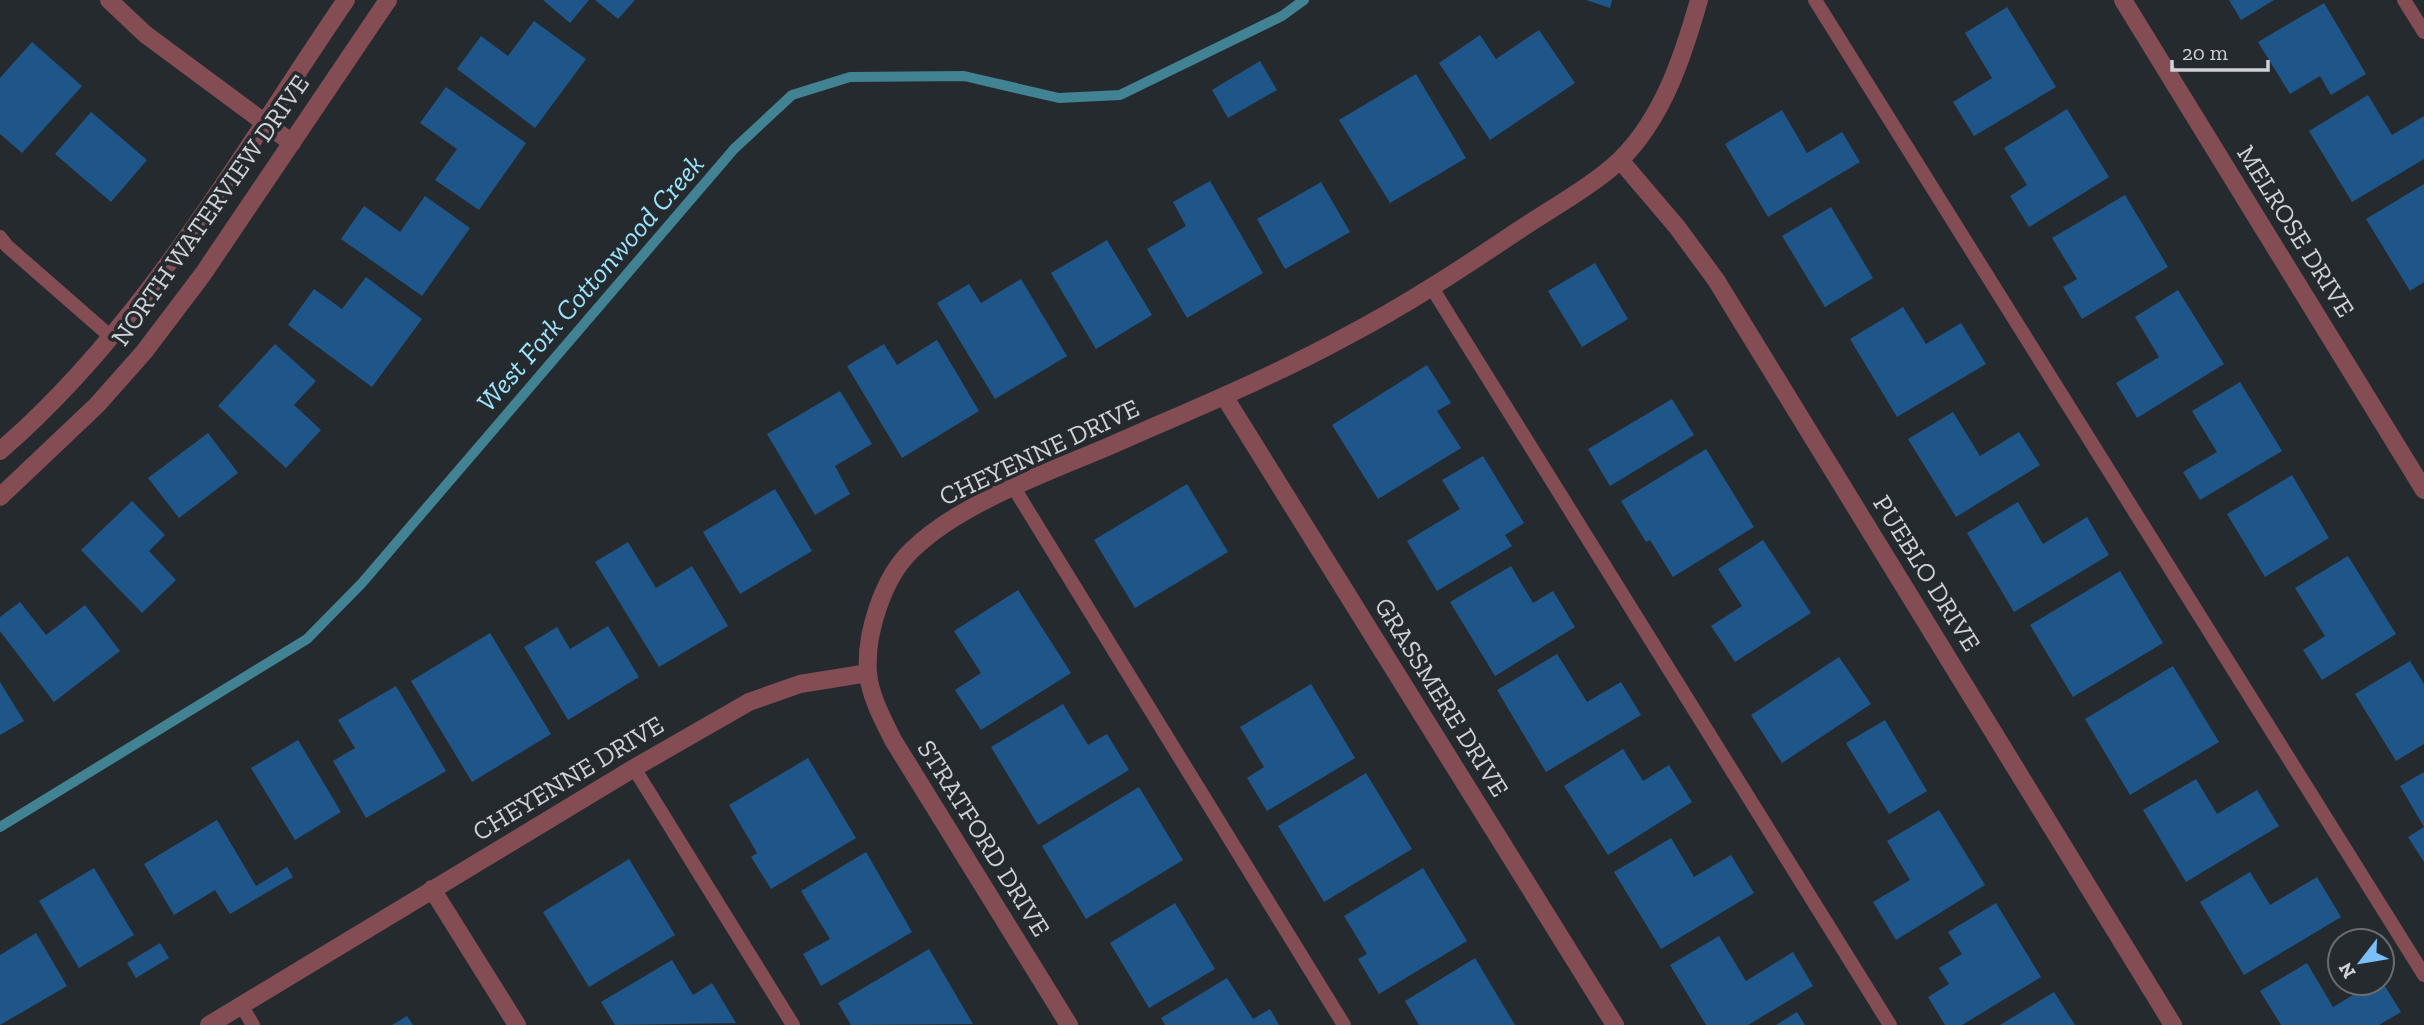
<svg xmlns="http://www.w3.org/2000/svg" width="2424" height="1025" viewBox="0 0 2424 1025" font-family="'Zilla Slab',serif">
<rect width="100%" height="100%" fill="#252a2f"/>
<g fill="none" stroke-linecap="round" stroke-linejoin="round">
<path stroke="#418293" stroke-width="10" d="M 0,827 L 307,639 L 362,583 L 734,149 L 792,95 L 850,77 L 964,76 L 1059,98 L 1120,95 L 1282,16 L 1304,0"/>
</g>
<path fill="#1f568a" d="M 543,0 L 589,0 L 570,23 Z
M 595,0 L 635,0 L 618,19 Z
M 1586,0 L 1612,0 L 1610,8 Z
M 2229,0 L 2274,0 L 2241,20 Z
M 2324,3 L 2366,74 L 2331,95 L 2320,76 L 2290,94 L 2258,42 Z
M 2007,7 L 2056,87 L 1974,136 L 1953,102 L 1992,78 L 1965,33 Z
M 534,21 L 586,59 L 535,128 L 457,69 L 481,36 L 508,56 Z
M 1539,30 L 1575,83 L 1490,140 L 1439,63 L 1480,35 L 1496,59 Z
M 32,42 L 82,86 L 22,153 L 0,134 L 0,78 Z
M 1260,61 L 1277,90 L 1228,118 L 1212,90 Z
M 1416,74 L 1466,158 L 1390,203 L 1339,120 Z
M 446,87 L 526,143 L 479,210 L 435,180 L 457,149 L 420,123 Z
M 2368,95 L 2392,135 L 2424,116 L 2424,159 L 2352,202 L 2309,131 Z
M 2067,109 L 2109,177 L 2029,227 L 2010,196 L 2027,185 L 2004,148 Z
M 1782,110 L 1807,153 L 1842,132 L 1860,162 L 1768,217 L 1725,144 Z
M 91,112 L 147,160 L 111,202 L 55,154 Z
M 1210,181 L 1263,273 L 1187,318 L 1147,249 L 1186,226 L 1173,202 Z
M 1321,182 L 1350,232 L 1285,269 L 1257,219 Z
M 2424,184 L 2424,282 L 2410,291 L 2366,219 Z
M 2125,195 L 2168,267 L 2082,319 L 2063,287 L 2077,279 L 2052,238 Z
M 425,196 L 470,228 L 422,296 L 341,239 L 364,206 L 400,232 Z
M 1831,207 L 1873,278 L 1825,307 L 1782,236 Z
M 1107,240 L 1152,315 L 1096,349 L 1051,273 Z
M 1595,263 L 1628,319 L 1582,347 L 1548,291 Z
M 366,277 L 422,319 L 372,387 L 288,325 L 314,289 L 342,309 Z
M 1021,279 L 1067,356 L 995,399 L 937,303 L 969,284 L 981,303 Z
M 2178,290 L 2224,364 L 2137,418 L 2116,383 L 2159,357 L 2135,317 Z
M 1903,307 L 1926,344 L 1961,323 L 1986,364 L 1897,417 L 1850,339 Z
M 937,340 L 979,411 L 902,458 L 847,366 L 884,344 L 897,365 Z
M 275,344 L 316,381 L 294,405 L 321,430 L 286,468 L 218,406 Z
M 1427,365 L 1451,403 L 1437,411 L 1461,448 L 1378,499 L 1332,425 Z
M 2240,382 L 2282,451 L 2200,500 L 2183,472 L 2217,452 L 2192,411 Z
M 840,391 L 872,444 L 835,466 L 850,494 L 815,515 L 767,434 Z
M 1672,399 L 1694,435 L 1610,486 L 1588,449 Z
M 1953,412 L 1980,456 L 2019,432 L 2040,465 L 1956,517 L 1908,439 Z
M 208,433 L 238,473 L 179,518 L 148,478 Z
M 1706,449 L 1754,527 L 1673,577 L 1650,540 L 1646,542 L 1621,501 Z
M 1483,456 L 1524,523 L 1505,535 L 1512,546 L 1437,591 L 1407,541 L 1460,509 L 1442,480 Z
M 2292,475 L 2329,538 L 2265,577 L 2227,514 Z
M 1187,484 L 1228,552 L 1135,608 L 1094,540 Z
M 775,489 L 812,551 L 740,594 L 703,532 Z
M 132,501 L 165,535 L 149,551 L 176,580 L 142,613 L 81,550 Z
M 2018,502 L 2043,544 L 2087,517 L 2109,555 L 2014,612 L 1967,533 Z
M 1763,540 L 1811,613 L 1735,662 L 1711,626 L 1742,606 L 1718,569 Z
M 628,542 L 656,588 L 692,566 L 728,626 L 659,667 L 595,562 Z
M 2348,556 L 2396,634 L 2322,680 L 2303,650 L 2325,636 L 2295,588 Z
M 1511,566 L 1533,603 L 1553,591 L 1575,627 L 1495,676 L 1450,602 Z
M 2120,571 L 2163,643 L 2073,697 L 2030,625 Z
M 1018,590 L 1071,673 L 981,730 L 955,690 L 981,673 L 954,631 Z
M 20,602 L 46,635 L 85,605 L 120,651 L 54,702 L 0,631 L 0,617 Z
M 608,626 L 639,677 L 568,720 L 524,647 L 557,627 L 570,649 Z
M 490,633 L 551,734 L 472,782 L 411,681 Z
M 1557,654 L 1587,702 L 1621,682 L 1641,715 L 1546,772 L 1497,690 Z
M 1839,657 L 1871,704 L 1782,763 L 1751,715 Z
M 2410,661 L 2424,684 L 2424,744 L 2396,761 L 2355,694 Z
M 2173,666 L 2219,742 L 2130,795 L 2085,719 Z
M 0,682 L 24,721 L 0,735 Z
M 1311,684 L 1355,758 L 1267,811 L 1247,778 L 1264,767 L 1240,727 Z
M 396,686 L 446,771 L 366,818 L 333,761 L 355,748 L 338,720 Z
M 1063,704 L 1088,745 L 1107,734 L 1129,770 L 1038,825 L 991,747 Z
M 1885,720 L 1927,791 L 1889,814 L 1846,743 Z
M 298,740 L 341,812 L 295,840 L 251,768 Z
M 1623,749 L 1643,781 L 1669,765 L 1692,802 L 1608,855 L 1564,786 Z
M 808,758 L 856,838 L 771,889 L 751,857 L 757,853 L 729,805 Z
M 2424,772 L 2424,827 L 2400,786 Z
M 1366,773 L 1412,849 L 1324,902 L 1278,826 Z
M 2196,779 L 2217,814 L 2257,790 L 2279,826 L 2186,882 L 2143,810 Z
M 1139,787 L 1183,860 L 1086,919 L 1042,846 Z
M 1939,810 L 1985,885 L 1896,940 L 1873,902 L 1910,880 L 1887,841 Z
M 217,820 L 256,886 L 287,867 L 293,877 L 230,914 L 215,890 L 174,915 L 144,864 Z
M 2424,827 L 2424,862 L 2408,837 Z
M 1671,838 L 1694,877 L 1731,855 L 1754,893 L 1661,949 L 1614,872 Z
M 866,852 L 912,932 L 821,986 L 803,954 L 830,939 L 801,891 Z
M 629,859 L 675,935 L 589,987 L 543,912 Z
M 94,868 L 134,935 L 79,968 L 39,901 Z
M 1423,868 L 1467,941 L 1379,994 L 1358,959 L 1367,954 L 1344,916 Z
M 2250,872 L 2270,905 L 2317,877 L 2341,917 L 2244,975 L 2200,902 Z
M 1175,903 L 1215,969 L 1149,1008 L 1110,943 Z
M 1996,903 L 2041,977 L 1962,1025 L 1945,1025 L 1928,997 L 1949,984 L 1939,968 L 1962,954 L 1948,932 Z
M 36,933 L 67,986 L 0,1025 L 0,955 Z
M 1719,936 L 1746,981 L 1793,952 L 1813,986 L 1748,1025 L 1706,1025 L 1670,965 Z
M 160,943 L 169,958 L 136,978 L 127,963 Z
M 929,949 L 973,1024 L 851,1025 L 838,1003 Z
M 1475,958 L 1515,1025 L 1419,1025 L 1405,1001 Z
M 672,960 L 693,995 L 712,983 L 736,1023 L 615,1025 L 601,1002 Z
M 2307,963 L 2333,1007 L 2373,983 L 2383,983 L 2401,1012 L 2379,1025 L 2281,1025 L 2260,991 Z
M 1227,978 L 1253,1019 L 1270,1009 L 1279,1025 L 1165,1025 L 1161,1018 Z
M 2054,992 L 2075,1025 L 2000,1025 Z
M 1797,1012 L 1805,1025 L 1776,1025 Z
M 407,1016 L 413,1025 L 392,1025 Z"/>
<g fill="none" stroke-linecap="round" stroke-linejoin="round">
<path stroke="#834d53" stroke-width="14" d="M 1815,0 L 2424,975
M 2404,0 L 2424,32
M 0,237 L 7,246 L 111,337
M 1432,288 L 1890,1025
M 1014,488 L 1344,1025
M 634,768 L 793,1025
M 241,1005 L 253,1025"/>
<path stroke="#834d53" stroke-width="18" d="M 109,0 L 145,34 L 292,143
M 1620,160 L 1677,227 L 1716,280 L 2173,1025
M 1224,396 L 1615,1025
M 432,889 L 517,1025
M 209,1025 L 634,768 L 749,702 L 800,684 L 868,673
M 1069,1025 L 893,740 C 883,720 870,696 868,673 C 865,634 883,578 911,551 C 959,503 1049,472 1112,445 C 1191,410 1272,377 1347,336 C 1406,305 1461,269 1516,232 C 1547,211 1594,185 1620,160 C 1663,118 1683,56 1699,0"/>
<path stroke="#834d53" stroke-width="18" d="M 2123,0 L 2424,490
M 0,451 C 144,327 240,155 346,0
M 0,497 L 97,405 L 144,352 L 203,274 L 388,0"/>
</g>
<g text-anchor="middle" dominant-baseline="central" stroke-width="7" stroke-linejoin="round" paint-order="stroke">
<g font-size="26" fill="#ced1d5" stroke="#252a2f">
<text transform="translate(210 210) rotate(-55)">NORTH WATERVIEW DRIVE</text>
<text transform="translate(2296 231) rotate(58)">MELROSE DRIVE</text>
<text transform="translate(1039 452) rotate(-25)">CHEYENNE DRIVE</text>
<text transform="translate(1927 573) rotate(58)">PUEBLO DRIVE</text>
<text transform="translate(1442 697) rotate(58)">GRASSMERE DRIVE</text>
<text transform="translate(568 778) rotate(-31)">CHEYENNE DRIVE</text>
<text transform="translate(984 838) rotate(58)">STRATFORD DRIVE</text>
</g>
<g font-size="28" font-style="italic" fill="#9ce4fe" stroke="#252a2f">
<text transform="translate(590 283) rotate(-49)">West Fork Cottonwood Creek</text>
</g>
</g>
<g transform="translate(2361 962) rotate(239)"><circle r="33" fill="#252a2f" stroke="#696d71" stroke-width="2"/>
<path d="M0-5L12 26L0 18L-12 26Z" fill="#7abff8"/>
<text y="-10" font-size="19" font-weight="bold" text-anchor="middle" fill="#ced1d5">N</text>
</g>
<path d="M2172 60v10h96v-10" fill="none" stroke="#ced1d5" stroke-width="3.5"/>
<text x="2182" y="60" font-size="21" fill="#ced1d5" stroke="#252a2f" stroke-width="5" paint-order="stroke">20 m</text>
</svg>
